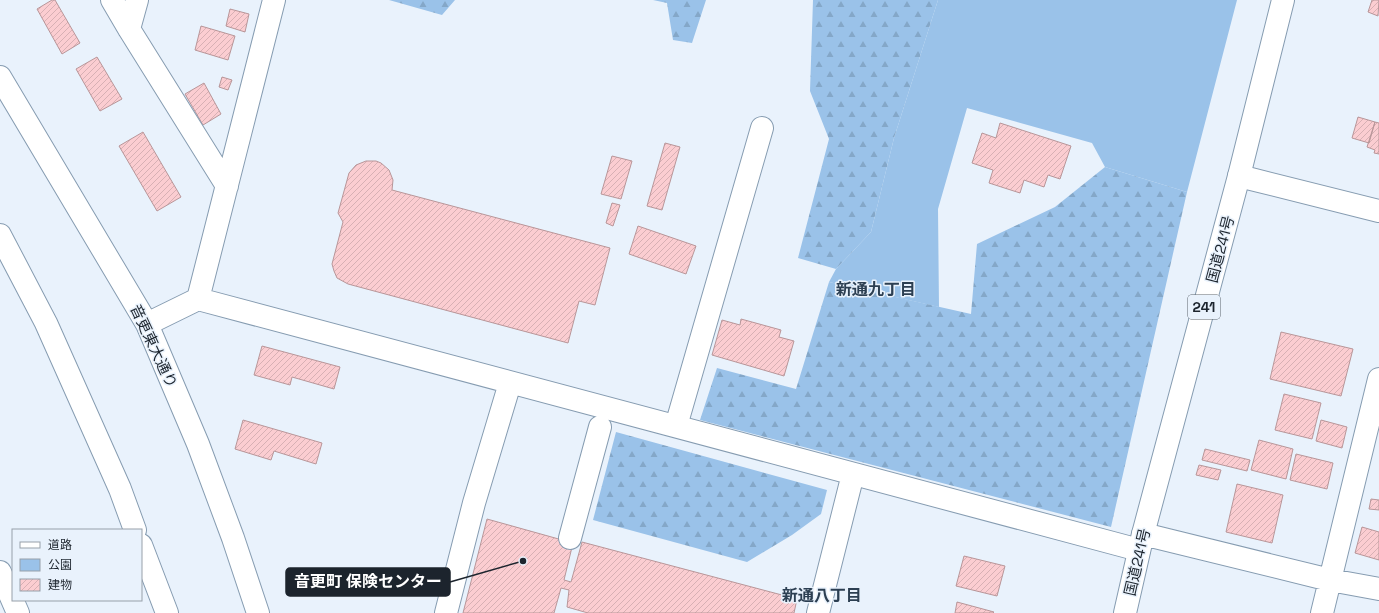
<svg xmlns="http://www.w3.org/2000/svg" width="1379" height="613" viewBox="0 0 1379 613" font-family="'Space Grotesk','Noto Sans JP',sans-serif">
<defs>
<pattern id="forest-firs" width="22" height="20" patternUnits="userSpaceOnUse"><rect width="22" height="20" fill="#9ac2e9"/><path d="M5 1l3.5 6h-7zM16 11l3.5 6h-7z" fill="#84a7c8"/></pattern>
<pattern id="building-hatch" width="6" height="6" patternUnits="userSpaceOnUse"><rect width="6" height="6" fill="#fbcdd1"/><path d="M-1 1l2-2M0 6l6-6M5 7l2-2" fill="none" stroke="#d7b0b4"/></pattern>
</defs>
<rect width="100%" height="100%" fill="#e9f2fc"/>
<path fill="#9ac2e9" d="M 938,0 L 1237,0 L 1187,192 L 1105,167 L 1092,143 L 967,108 L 938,209 L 939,307 L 829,282 L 836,269 L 871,232 L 894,138 Z"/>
<path fill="url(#forest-firs)" d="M 389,0 L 455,0 L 442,15 Z
M 653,0 L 706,0 L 692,43 L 673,40 L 667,3 Z
M 813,0 L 938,0 L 894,138 L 871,232 L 836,269 L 798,258 L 829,139 L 810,91 Z
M 1105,167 L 1187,192 L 1111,527 L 700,420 L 717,368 L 796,389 L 829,282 L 971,314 L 977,244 L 1055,207 Z
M 616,432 L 827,490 L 821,514 L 792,535 L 747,562 L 593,520 Z"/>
<path fill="url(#building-hatch)" stroke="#b89699" d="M 52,0 L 55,0 L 80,43 L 62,54 L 37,9 Z
M 1372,0 L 1379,0 L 1378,16 L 1368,12 Z
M 230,9 L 249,14 L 245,32 L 226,26 Z
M 201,26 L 235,36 L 228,60 L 195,50 Z
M 97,57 L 122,99 L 100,111 L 76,69 Z
M 222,77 L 232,80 L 228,90 L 219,87 Z
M 204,83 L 221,114 L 203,125 L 185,94 Z
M 1358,117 L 1375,122 L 1369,143 L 1352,138 Z
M 1375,122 L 1379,123 L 1379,154 L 1374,153 L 1375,150 L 1367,147 Z
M 1000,123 L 1071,146 L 1060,179 L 1048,175 L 1044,187 L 1024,180 L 1020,193 L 989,183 L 993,170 L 972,163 L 982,133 L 996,138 Z
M 143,132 L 181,197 L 157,211 L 119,146 Z
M 665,143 L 680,147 L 662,210 L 647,206 Z
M 612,156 L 632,161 L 621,199 L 601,194 Z
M 366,161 L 376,161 L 381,163 L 389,170 L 393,180 L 392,190 L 610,248 L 595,305 L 579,301 L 568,343 L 348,284 L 337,278 L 334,271 L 332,264 L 343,222 L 338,213 L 349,173 L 356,165 Z
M 612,203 L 620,205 L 613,226 L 606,223 Z
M 638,226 L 696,246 L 686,274 L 629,254 Z
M 741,319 L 781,330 L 779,337 L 794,341 L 784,376 L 712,355 L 722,320 L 740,325 Z
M 1281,332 L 1353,349 L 1341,396 L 1270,379 Z
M 262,346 L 340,367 L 334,389 L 292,377 L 290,385 L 254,375 Z
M 1284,394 L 1321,403 L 1312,439 L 1275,430 Z
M 243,420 L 322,443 L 316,464 L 274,451 L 271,460 L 235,449 Z
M 1321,420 L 1347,427 L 1342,448 L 1316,441 Z
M 1259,440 L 1293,449 L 1286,479 L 1251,470 Z
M 1205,449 L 1250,460 L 1247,471 L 1202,460 Z
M 1296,454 L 1333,463 L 1327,489 L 1290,480 Z
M 1199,465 L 1221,470 L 1218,480 L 1196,475 Z
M 1237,484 L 1283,495 L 1272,543 L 1226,532 Z
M 1371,499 L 1379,500 L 1379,510 L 1369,509 Z
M 487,519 L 573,543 L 564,580 L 571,582 L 582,542 L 797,599 L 794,613 L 588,613 L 567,607 L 569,590 L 561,588 L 554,613 L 463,613 Z
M 1362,527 L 1379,532 L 1379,560 L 1355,553 Z
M 964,556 L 1005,566 L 997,596 L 956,586 Z
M 957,602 L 994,612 L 993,613 L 955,613 Z"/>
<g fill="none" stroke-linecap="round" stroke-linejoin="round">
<defs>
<path id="minor" d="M 112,0 L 129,29 L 227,186
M 129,29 L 137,0
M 0,77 L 147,324 L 198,444 L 233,538 L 258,613
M 1239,176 L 1379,211
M 0,235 L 46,323 L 120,489 L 135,530
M 198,299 L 274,0
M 147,324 L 198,299 L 1139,550
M 676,426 L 762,128
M 1143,534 L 1330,580 L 1379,589
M 570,538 L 600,427
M 141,545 L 167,613
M 0,572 L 18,613
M 446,613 L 474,503 L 510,383
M 818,613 L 853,474
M 1322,613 L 1379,379"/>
<path id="highway" d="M 1125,613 L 1143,534 L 1239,176 L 1283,0"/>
</defs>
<use href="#minor" stroke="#869cb1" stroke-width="24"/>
<use href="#highway" stroke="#869cb1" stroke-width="24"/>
<use href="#minor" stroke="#fff" stroke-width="22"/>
<use href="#highway" stroke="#fff" stroke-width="22"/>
</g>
<g text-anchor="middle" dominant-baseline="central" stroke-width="3" stroke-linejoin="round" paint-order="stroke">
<rect fill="#e9f2fc" stroke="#5a626b" stroke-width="1" x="1188" y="295" width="32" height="24" rx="3"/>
<g font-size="14" font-weight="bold" fill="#1c242d">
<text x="1204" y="307">241</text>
</g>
<g font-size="15" fill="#1c242d" stroke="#e9f2fc">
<text transform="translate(1220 249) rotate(-75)">国道241号</text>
<text transform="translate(154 346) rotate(65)">音更東大通り</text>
<text transform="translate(1137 562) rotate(-77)">国道241号</text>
</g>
<g font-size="16" font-weight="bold" fill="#2c3f52" stroke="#e9f2fc">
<text x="876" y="289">新通九丁目</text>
<text x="822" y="595">新通八丁目</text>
</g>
</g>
<path fill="none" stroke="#1c242d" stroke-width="1.5" d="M523 561L450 582"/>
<circle fill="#1c242d" stroke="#e9f2fc" stroke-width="1.5" cx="523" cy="561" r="4"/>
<rect fill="#1c242d" stroke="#1c242d" stroke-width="1.5" x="286" y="568" width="164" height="28" rx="4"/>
<g font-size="16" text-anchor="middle" font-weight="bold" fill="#fff">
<text x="368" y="587">音更町 保険センター</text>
</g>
<rect x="12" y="529" width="130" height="72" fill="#e9f2fc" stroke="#97a0a9"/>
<rect x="20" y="542" width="20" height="6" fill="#ffffff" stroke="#97a0a9"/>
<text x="48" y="549" font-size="12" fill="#1c242d">道路</text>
<rect x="20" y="559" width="20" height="12" fill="#9ac2e9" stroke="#97a0a9"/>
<text x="48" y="569" font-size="12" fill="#1c242d">公園</text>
<rect x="20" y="579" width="20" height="12" fill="url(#building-hatch)" stroke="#97a0a9"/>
<text x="48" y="589" font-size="12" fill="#1c242d">建物</text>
</svg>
